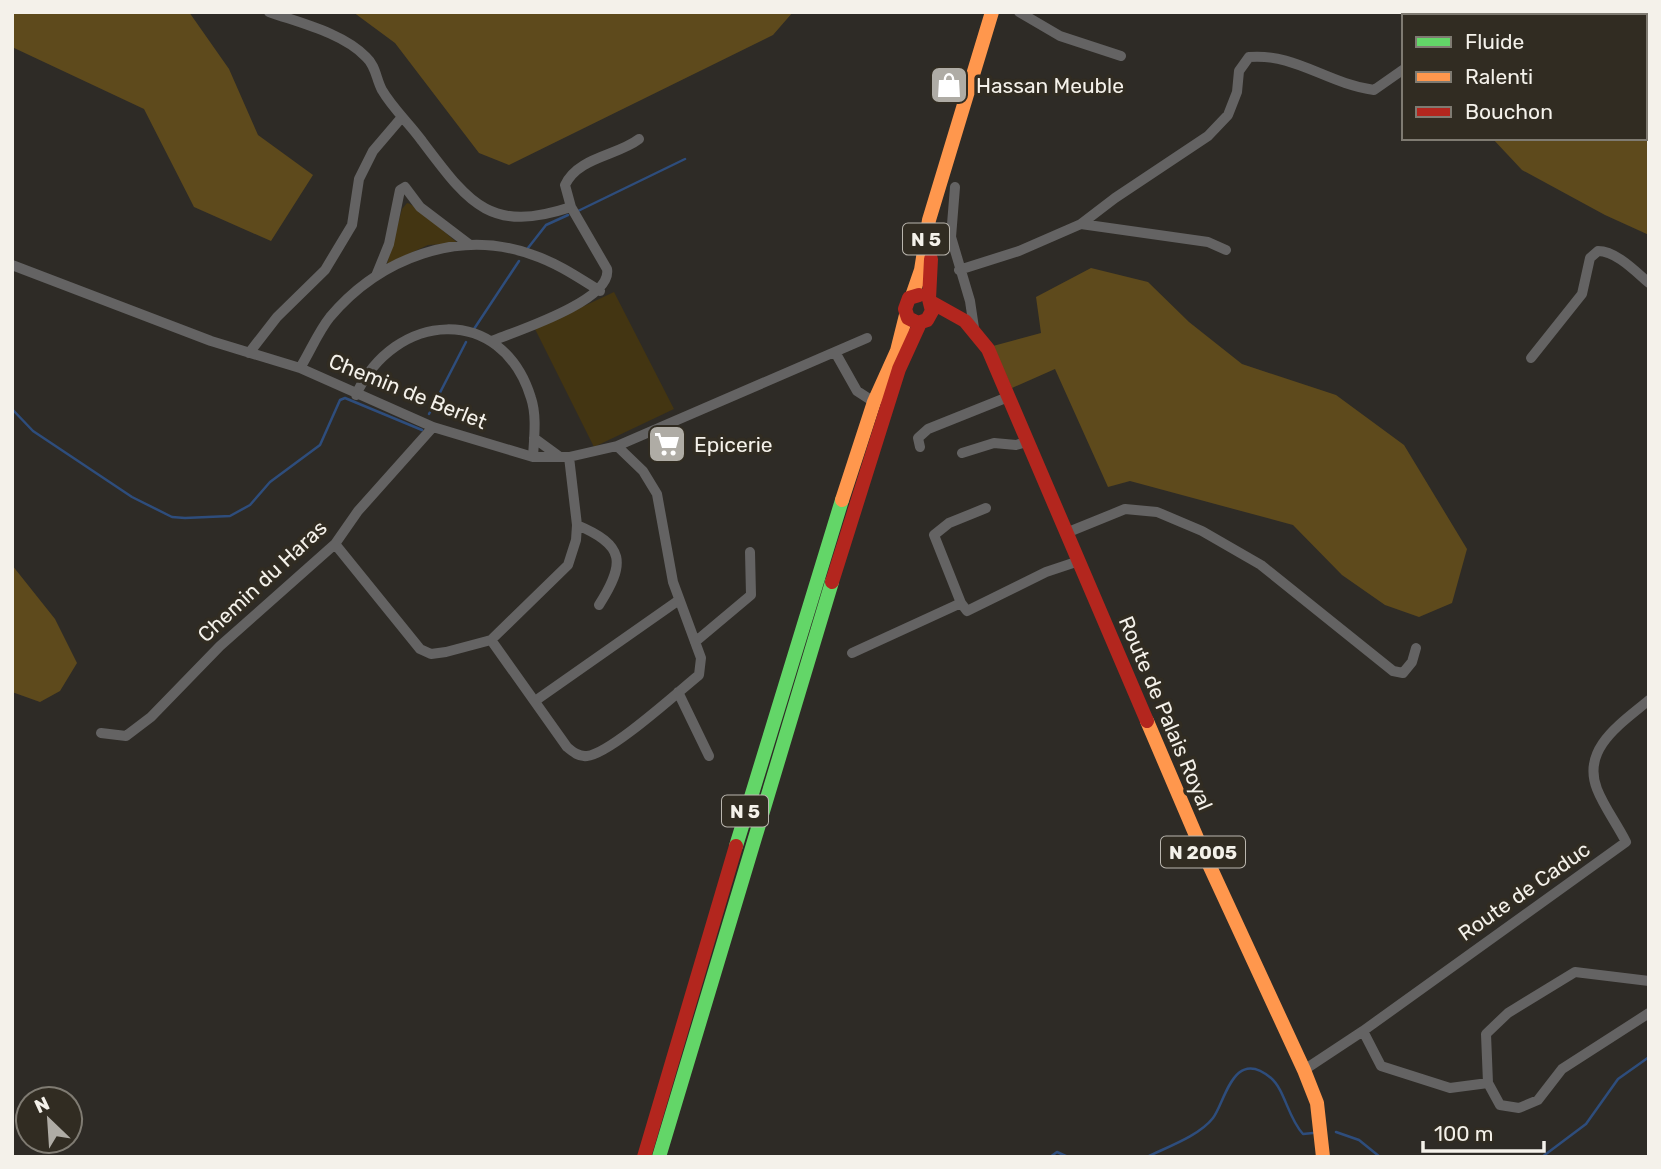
<svg xmlns="http://www.w3.org/2000/svg" width="1661" height="1169" viewBox="0 0 1661 1169" font-family="Rubik,sans-serif">
<rect width="100%" height="100%" fill="#2e2b26"/>
<path fill="#433512" d="M 407,203 C 416,204 447,235 458,243 L 428,245 L 387,264 L 402,209 Z
M 614,292 L 674,409 L 594,447 L 535,329 Z"/>
<path fill="#5e4a1c" d="M 12,12 L 189,12 L 229,69 L 258,135 L 313,175 L 271,241 L 194,207 L 144,109 L 12,47 Z
M 353,12 L 793,12 L 773,35 L 509,165 L 479,153 L 395,43 Z
M 1644,12 L 1649,12 L 1649,235 L 1605,215 L 1522,170 L 1492,138 L 1645,138 Z
M 1091,268 L 1148,282 L 1189,322 L 1242,364 L 1336,395 L 1404,445 L 1467,549 L 1452,603 L 1419,617 L 1385,605 L 1342,575 L 1293,525 L 1130,481 L 1108,487 L 1055,369 L 1012,388 L 993,346 L 1041,333 L 1036,297 Z
M 12,565 L 55,619 L 77,663 L 60,691 L 40,702 L 12,692 Z"/>
<g fill="none" stroke-linecap="round" stroke-linejoin="round">
<path stroke="#2e4d7c" stroke-width="2.5" d="M 578,211 L 685,159
M 528,248 L 546,225 L 568,215
M 474,329 L 519,261
M 12,409 L 33,431 L 132,497 L 172,517 L 185,518 L 230,516 L 250,505 L 270,482 L 320,445 L 340,400 L 345,398 L 422,430
M 429,414 L 466,342
M 1336,1132 L 1359,1140 L 1380,1157
M 1050,1157 L 1057,1152 L 1068,1157
M 1147,1157 C 1167,1147 1199,1136 1213,1118 C 1225,1103 1233,1046 1271,1078 C 1285,1090 1288,1118 1303,1134 L 1313,1133
M 1542,1157 L 1586,1124 L 1618,1079 L 1649,1057"/>
<path stroke="#646363" stroke-width="10" d="M 269,12 C 300,23 343,33 366,57 C 376,66 376,79 382,90 C 393,109 410,124 422,141 C 469,203 489,234 571,207
M 1019,12 L 1060,36 L 1121,56
M 1444,16 L 1446,12
M 955,187 L 951,237 L 970,301 L 974,328
M 1081,224 L 1208,242 L 1226,250
M 12,265 L 211,341 L 300,368 L 433,427 L 533,457 L 569,457 L 617,446 L 867,338
M 959,270 L 1019,251 L 1081,224 L 1115,198 L 1208,136 L 1228,115 L 1237,92 L 1239,71 L 1249,57 C 1295,53 1326,83 1374,90 L 1404,69
M 376,276 L 389,244 L 400,190 L 405,187 L 420,207 L 470,245
M 492,341 C 517,331 613,300 607,269 L 571,207 L 565,185 C 578,157 617,156 639,139
M 835,352 L 857,391 L 874,402
M 249,353 L 277,317 L 325,270 L 352,225 L 359,179 L 373,151 L 402,117
M 1531,358 L 1582,294 L 1590,258 L 1598,251 C 1616,251 1635,271 1649,283
M 300,368 C 310,352 318,332 330,317 C 380,258 459,228 533,255 C 557,263 579,278 600,291
M 356,395 C 394,311 502,303 531,398 C 537,416 534,438 533,457
M 534,438 L 560,457
M 920,447 L 918,438 L 928,429 L 1008,397
M 962,453 L 994,443 L 1016,445 L 1027,442
M 986,508 L 949,523 L 934,535 L 961,603 L 967,611 L 1046,572 L 1079,561
M 577,525 C 625,545 626,563 599,605
M 1066,533 L 1125,509 L 1157,512 L 1202,531 L 1261,565 L 1393,671 L 1403,673 L 1412,662 L 1416,648
M 335,544 L 420,649 L 431,654 L 446,652 L 491,640 L 568,565 L 576,540 L 577,525 L 569,457
M 491,640 L 567,747 C 573,752 579,757 587,756 C 610,754 678,692 699,675 L 701,658 L 673,582 L 657,494 L 643,471 L 617,446
M 695,642 L 751,595 L 750,552
M 852,653 L 961,603
M 678,692 L 709,756
M 535,701 L 679,600
M 101,733 L 126,736 L 151,717 L 220,646 L 335,544 L 358,511 L 433,427
M 1649,981 L 1575,972 L 1508,1013 L 1486,1034 L 1488,1083 L 1500,1105 L 1519,1108 L 1538,1100 L 1562,1069 L 1649,1013
M 1363,1031 L 1381,1066 L 1450,1088 L 1488,1083
M 1304,1070 L 1363,1031 L 1626,842 C 1617,824 1604,807 1597,789 C 1581,748 1622,723 1649,700"/>
<path stroke="#63d668" stroke-width="14" d="M 736,846 L 842,500
M 659,1157 L 832,582"/>
<path stroke="#ff974d" stroke-width="14" d="M 912,296 L 921,270 L 929,220 L 992,12
M 842,500 L 874,402 L 897,351 L 906,315
M 1147,721 L 1200,845 L 1304,1070 L 1317,1103 L 1323,1157"/>
<path stroke="#b3261e" stroke-width="14" d="M 919,295 L 909,298 L 905,309 L 908,318 L 918,323 L 927,320 L 932,311 L 929,299 L 931,259
M 931,302 L 965,321 L 988,349 L 1147,721
M 832,582 L 899,369 L 920,323
M 644,1157 L 736,846"/>
</g>
<defs>
<symbol id="shop-square" viewBox="-11 -11 22 22"><rect x="-9" y="-9" width="18" height="18" rx="4" fill="#afaca5" stroke="#312c22"/><path d="M-5-2.5h2.3a2.7 3.5 0 0 1 5.4 0H5L5.5 6h-11ZM-1.5-2.5h3a1.5 2.3 0 0 0-3 0Z" fill="#fff"/></symbol>
<symbol id="supermarket-square" viewBox="-11 -11 22 22"><rect x="-9" y="-9" width="18" height="18" rx="4" fill="#afaca5" stroke="#312c22"/><path d="M-6-5.5h2.5l.6 2H6L4.5 2H-2.5L-4.4-4H-6ZM-1.5 3.2a1.3 1.3 0 1 0 .1 0ZM3 3.2a1.3 1.3 0 1 0 .1 0Z" fill="#fff"/></symbol>
</defs>
<g fill-rule="evenodd">
<use href="#shop-square" x="927" y="63" width="44" height="44"/>
<use href="#supermarket-square" x="645" y="422" width="44" height="44"/>
</g>
<g text-anchor="middle" dominant-baseline="central" stroke-width="7" stroke-linejoin="round" paint-order="stroke">
<g fill="#312c22" stroke="#bab6ae" stroke-width="2">
<rect x="903" y="223.5" width="46" height="31" rx="5"/>
<rect x="722" y="795.5" width="46" height="31" rx="5"/>
<rect x="1161" y="836.5" width="84" height="31" rx="5"/>
</g>
<g font-size="19" font-weight="bold" fill="#f4f1ea">
<text x="926" y="239">N 5</text>
<text x="745" y="811">N 5</text>
<text x="1203" y="852">N 2005</text>
</g>
<g font-size="21" fill="#f4f1ea" stroke="#312c22" text-anchor="start">
<text x="976" y="85">Hassan Meuble</text>
<text x="694" y="444">Epicerie</text>
</g>
<g font-size="21" fill="#f4f1ea" stroke="#312c22">
<text transform="translate(408 391) rotate(22)">Chemin de Berlet</text>
<text transform="translate(262 581) rotate(-43)">Chemin du Haras</text>
<text transform="translate(1166 713) rotate(67)">Route de Palais Royal</text>
<text transform="translate(1524 891) rotate(-35)">Route de Caduc</text>
</g>
</g>
<rect width="1661" height="1169" fill="none" stroke="#f4f1ea" stroke-width="28"/>
<rect x="1402" y="14" width="245" height="126" fill="#312c22" stroke="#7f7b72" stroke-width="2"/>
<rect x="1416" y="37" width="35" height="10" fill="#63d668" stroke="#7f7b72" stroke-width="2"/>
<text x="1465" y="49" font-size="21" fill="#f4f1ea">Fluide</text>
<rect x="1416" y="72" width="35" height="10" fill="#ff974d" stroke="#7f7b72" stroke-width="2"/>
<text x="1465" y="84" font-size="21" fill="#f4f1ea">Ralenti</text>
<rect x="1416" y="107" width="35" height="10" fill="#b3261e" stroke="#7f7b72" stroke-width="2"/>
<text x="1465" y="119" font-size="21" fill="#f4f1ea">Bouchon</text>
<g transform="translate(49 1120) rotate(335)"><circle r="33" fill="#312c22" stroke="#7f7b72" stroke-width="2"/>
<path d="M0-5L12 26L0 18L-12 26Z" fill="#afaca5"/>
<text y="-10" font-size="19" font-weight="bold" text-anchor="middle" fill="#f4f1ea">N</text>
</g>
<path d="M1423 1141v10h121v-10" fill="none" stroke="#f4f1ea" stroke-width="3.5"/>
<text x="1434" y="1141" font-size="21" fill="#f4f1ea" stroke="#312c22" stroke-width="5" paint-order="stroke">100 m</text>
</svg>
